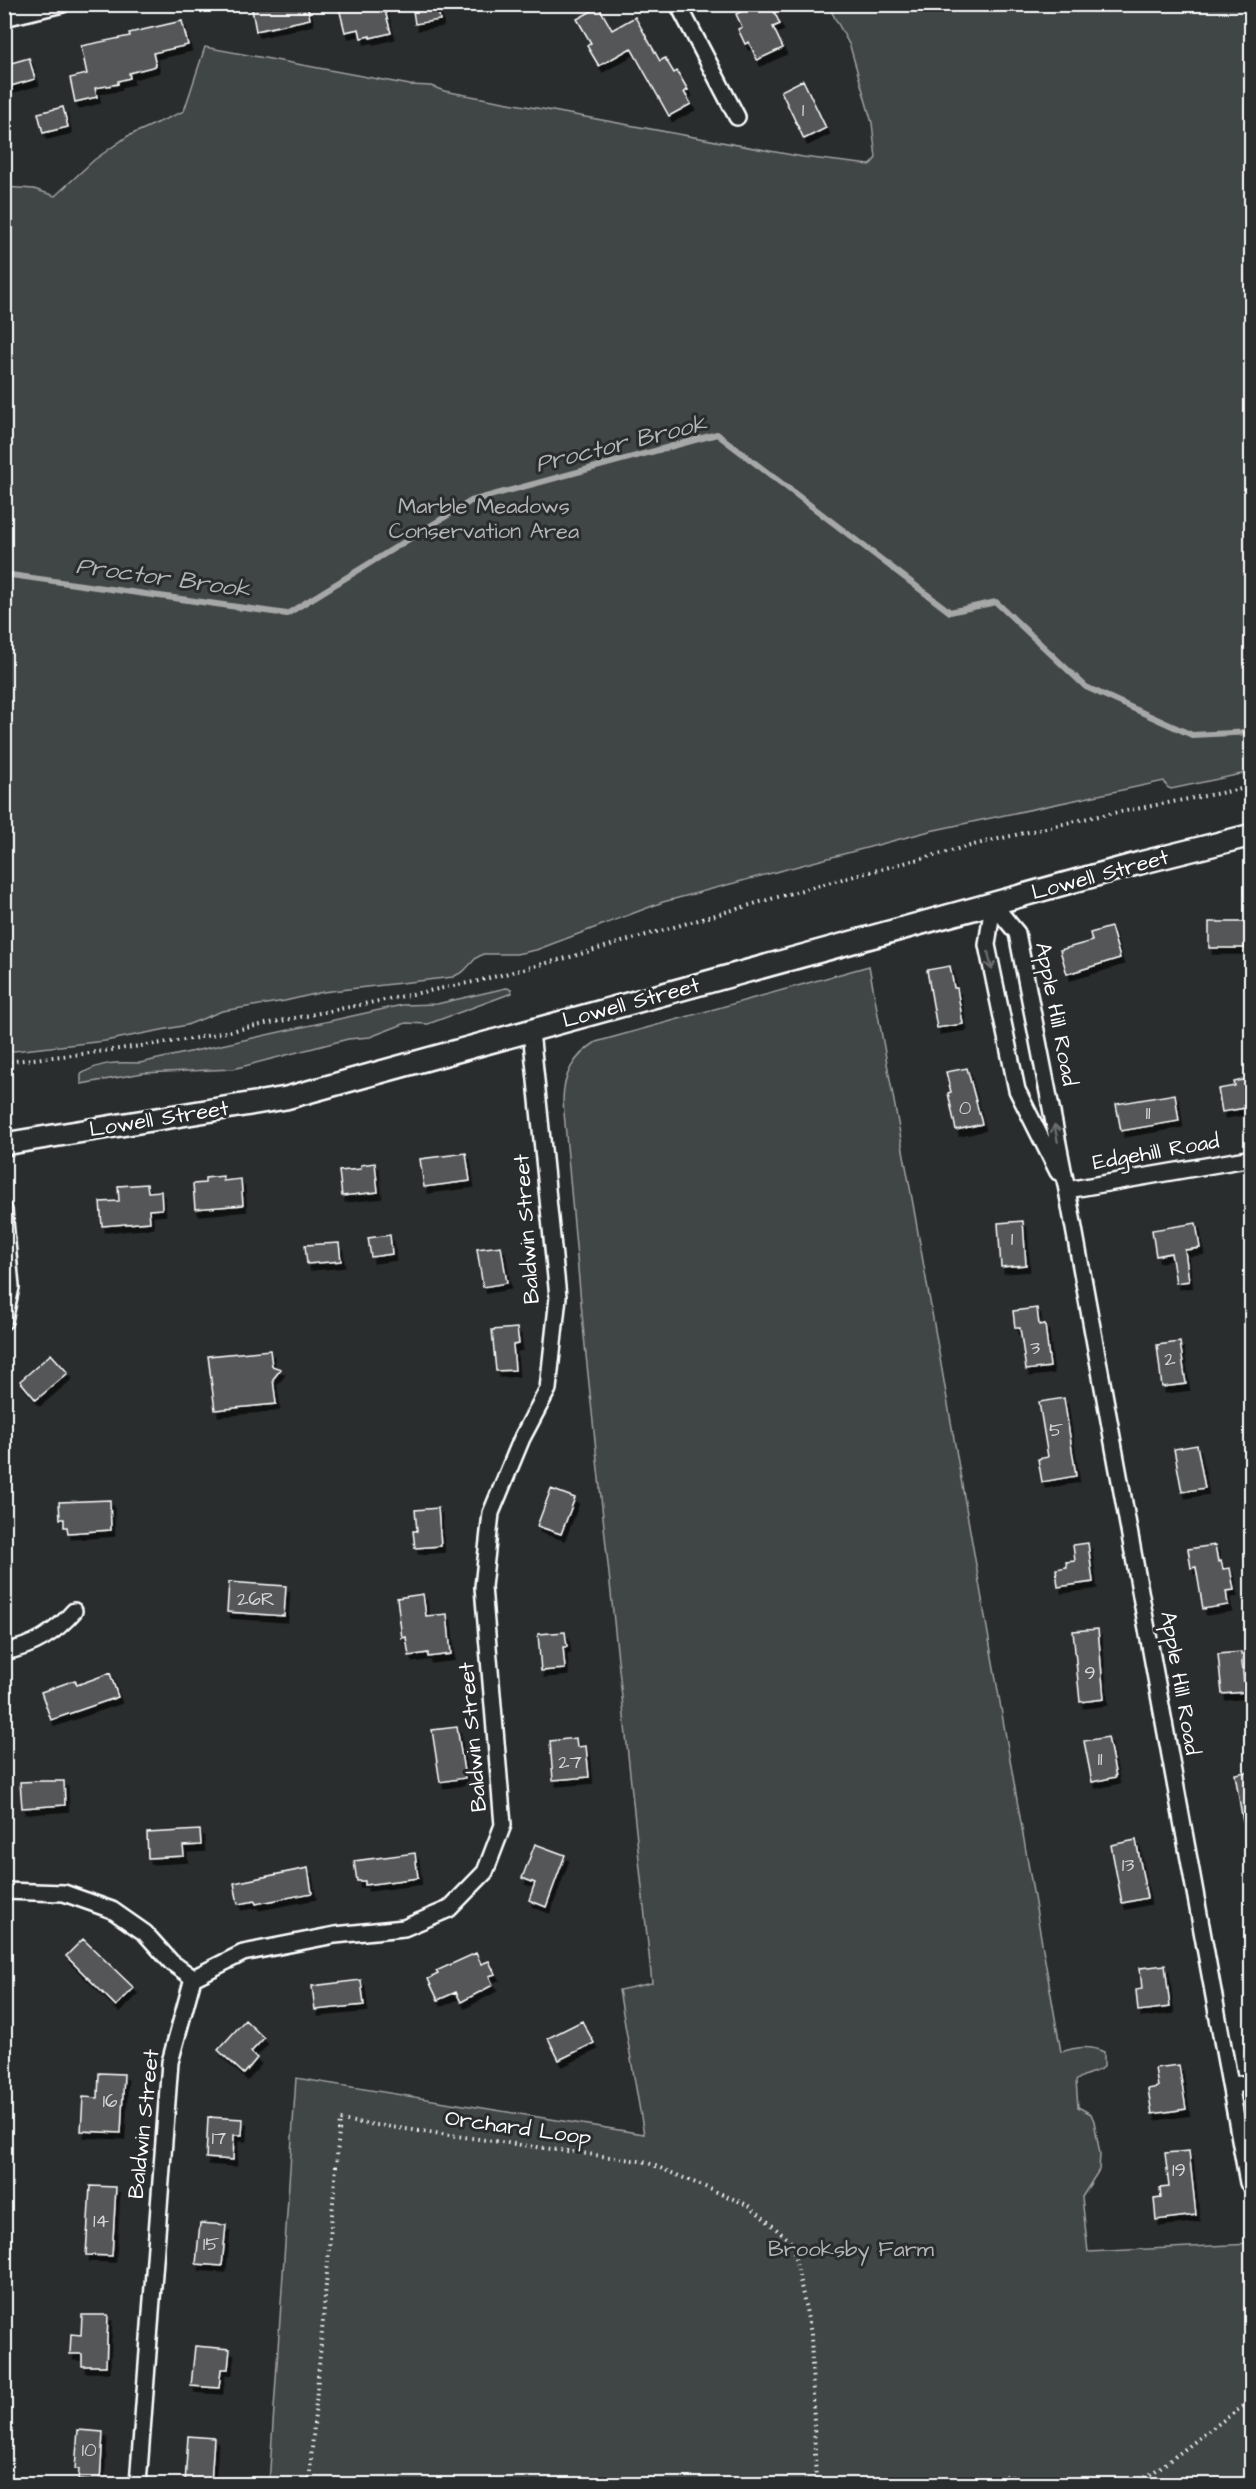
<svg xmlns="http://www.w3.org/2000/svg" width="1256" height="2489" viewBox="0 0 1256 2489" font-family="'Architects Daughter',sans-serif">
<defs>
<filter id="shadow"><feDropShadow dx="3.5" dy="6" stdDeviation="0" flood-color="#0009"/></filter>
</defs>
<rect width="100%" height="100%" fill="#2a2d2e"/>
<filter id="ink" filterUnits="userSpaceOnUse"><feTurbulence type="fractalNoise" baseFrequency=".0167" numOctaves="2"/><feDisplacementMap in="SourceGraphic" scale="12" xChannelSelector="R" yChannelSelector="G"/><feConvolveMatrix kernelMatrix="1 2 1 2 8 2 1 2 1" color-interpolation-filters="sRGB"/></filter>
<g filter="url(#ink)">
<path fill="#414445" stroke="#a0a2a2" stroke-width="1.5" d="M 828,5 L 1251,5 L 1251,772 L 1171,789 L 1167,787 L 1164,781 L 930,831 L 663,902 L 536,950 L 516,954 L 483,954 L 476,958 L 464,971 L 453,977 L 323,992 L 285,1001 L 222,1011 L 187,1025 L 105,1041 L 5,1052 L 5,187 L 34,189 L 55,196 L 94,160 L 128,136 L 184,111 L 205,47 L 410,85 L 431,86 L 444,91 L 803,157 L 870,165 L 876,158 L 872,123 L 850,46 Z
M 869,966 L 913,1204 L 1061,2052 C 1076,2047 1089,2045 1104,2052 L 1104,2067 C 1095,2074 1084,2073 1076,2081 L 1078,2107 L 1091,2114 L 1094,2121 L 1100,2154 L 1099,2170 L 1082,2197 L 1088,2252 L 1251,2244 L 1251,2484 L 269,2484 L 296,2078 L 644,2134 L 619,1990 L 652,1983 L 584,1336 L 563,1101 C 563,1074 574,1056 596,1042 Z
M 506,988 L 511,989 L 512,993 L 428,1024 L 406,1023 L 370,1037 L 348,1039 L 233,1069 L 143,1073 L 81,1084 L 81,1074 C 101,1062 117,1062 140,1063 L 402,1005 L 437,1004 Z"/>
<g fill="none" stroke-linecap="round" stroke-linejoin="round">
<path stroke="#a6a7a7" stroke-width="6" d="M 4,574 L 287,614 L 471,501 L 717,434 L 950,612 L 996,602 L 1086,687 L 1192,735 L 1252,732"/>
</g>
<path fill="#555758" stroke="#fff" stroke-width="1.5" filter="url(#shadow)" d="M 251,4 L 307,4 L 310,19 L 256,31 Z
M 338,4 L 365,4 L 367,11 L 384,7 L 391,33 L 370,38 L 370,36 L 361,38 L 359,29 L 345,32 Z
M 412,4 L 437,4 L 440,20 L 415,24 Z
M 756,4 L 761,4 L 764,11 L 772,7 L 780,24 L 773,27 L 783,48 L 757,60 L 749,42 L 745,44 L 738,29 L 742,27 L 736,14 Z
M 599,7 L 612,30 L 635,17 L 660,61 L 665,58 L 674,73 L 677,71 L 688,90 L 684,92 L 691,104 L 669,116 L 631,48 L 599,66 L 587,46 L 591,43 L 577,19 Z
M 182,21 L 188,45 L 153,53 L 156,66 L 129,73 L 130,78 L 118,81 L 118,84 L 95,88 L 97,97 L 75,102 L 70,78 L 87,74 L 81,46 L 130,36 L 129,33 Z
M 29,58 L 35,79 L 4,88 L 4,65 Z
M 803,80 L 826,128 L 804,139 L 781,91 Z
M 63,107 L 68,127 L 43,133 L 38,113 Z
M 1209,922 L 1245,922 L 1245,948 L 1209,948 Z
M 1111,927 L 1120,958 L 1067,974 L 1060,950 L 1092,941 L 1090,933 Z
M 950,966 L 954,988 L 957,988 L 963,1024 L 937,1028 L 927,970 Z
M 967,1068 L 982,1124 L 956,1130 L 948,1093 L 951,1092 L 946,1072 Z
M 1251,1078 L 1251,1107 L 1222,1112 L 1218,1089 L 1235,1086 L 1234,1082 Z
M 1175,1094 L 1179,1121 L 1121,1131 L 1116,1104 Z
M 466,1153 L 470,1181 L 424,1187 L 420,1159 Z
M 375,1163 L 378,1192 L 342,1196 L 339,1171 L 361,1169 L 361,1165 Z
M 223,1176 L 223,1181 L 241,1179 L 243,1205 L 195,1209 L 193,1184 L 205,1183 L 205,1178 Z
M 147,1184 L 148,1192 L 161,1191 L 162,1209 L 149,1210 L 150,1222 L 102,1226 L 100,1202 L 119,1201 L 118,1186 Z
M 1023,1221 L 1026,1265 L 1001,1267 L 998,1223 Z
M 1196,1223 L 1200,1248 L 1185,1250 L 1189,1281 L 1176,1283 L 1171,1253 L 1156,1256 L 1152,1230 Z
M 390,1235 L 392,1254 L 371,1257 L 368,1238 Z
M 339,1243 L 341,1261 L 307,1264 L 305,1245 Z
M 501,1246 L 507,1283 L 483,1287 L 477,1249 Z
M 1037,1308 L 1039,1325 L 1045,1324 L 1050,1367 L 1026,1370 L 1020,1328 L 1015,1328 L 1013,1311 Z
M 517,1328 L 519,1344 L 513,1345 L 515,1370 L 496,1371 L 492,1330 Z
M 1180,1342 L 1186,1384 L 1162,1387 L 1157,1345 Z
M 270,1350 L 272,1366 L 281,1369 L 273,1379 L 276,1404 L 215,1410 L 208,1356 Z
M 51,1354 L 68,1373 L 36,1400 L 20,1381 Z
M 1064,1398 L 1076,1476 L 1042,1482 L 1038,1459 L 1048,1457 L 1039,1402 Z
M 1197,1445 L 1205,1488 L 1182,1492 L 1174,1449 Z
M 551,1489 L 575,1498 L 561,1534 L 537,1526 Z
M 110,1500 L 111,1530 L 68,1533 L 67,1527 L 64,1527 L 64,1519 L 60,1519 L 59,1502 Z
M 438,1508 L 441,1546 L 415,1548 L 413,1531 L 417,1531 L 415,1510 Z
M 1088,1543 L 1093,1582 L 1058,1587 L 1056,1569 L 1067,1567 L 1066,1562 L 1075,1561 L 1073,1545 Z
M 1215,1545 L 1218,1562 L 1221,1561 L 1223,1569 L 1230,1568 L 1234,1590 L 1226,1591 L 1228,1605 L 1203,1609 L 1196,1567 L 1191,1568 L 1188,1549 Z
M 229,1582 L 286,1586 L 284,1616 L 227,1612 Z
M 423,1594 L 426,1616 L 447,1614 L 451,1654 L 428,1657 L 428,1653 L 409,1656 L 406,1637 L 402,1638 L 397,1598 Z
M 1098,1629 L 1104,1699 L 1080,1702 L 1073,1631 Z
M 565,1632 L 567,1647 L 563,1647 L 565,1669 L 541,1671 L 538,1634 Z
M 1241,1652 L 1245,1692 L 1222,1694 L 1218,1654 Z
M 110,1673 L 118,1697 L 51,1720 L 41,1692 L 75,1680 L 77,1685 Z
M 457,1727 L 465,1778 L 440,1782 L 432,1730 Z
M 1108,1737 L 1116,1777 L 1092,1782 L 1084,1741 Z
M 576,1738 L 577,1747 L 586,1746 L 589,1777 L 553,1780 L 550,1741 Z
M 1251,1771 L 1251,1821 L 1243,1822 L 1235,1774 Z
M 43,1781 L 64,1781 L 65,1805 L 22,1808 L 20,1782 Z
M 200,1830 L 201,1845 L 183,1846 L 184,1856 L 148,1858 L 147,1833 Z
M 1136,1840 L 1147,1898 L 1122,1903 L 1111,1845 Z
M 535,1844 L 565,1855 L 546,1907 L 529,1900 L 535,1883 L 522,1878 Z
M 415,1853 L 418,1878 L 365,1885 L 365,1881 L 357,1881 L 354,1861 Z
M 308,1868 L 312,1893 L 256,1904 L 255,1901 L 238,1904 L 234,1883 Z
M 83,1939 L 134,1988 L 116,2006 L 66,1956 Z
M 476,1953 L 481,1964 L 489,1961 L 495,1974 L 489,1976 L 493,1985 L 461,2002 L 456,1992 L 438,2000 L 428,1979 L 438,1974 L 436,1971 Z
M 1165,1965 L 1170,2007 L 1138,2011 L 1136,1990 L 1142,1989 L 1140,1968 Z
M 361,1980 L 364,2005 L 315,2010 L 312,1986 Z
M 245,2020 L 264,2038 L 251,2052 L 257,2058 L 244,2074 L 218,2050 Z
M 582,2021 L 594,2043 L 559,2060 L 548,2038 Z
M 1179,2065 L 1186,2109 L 1152,2114 L 1148,2089 L 1158,2087 L 1155,2068 Z
M 99,2073 L 124,2074 L 121,2133 L 81,2131 L 83,2097 L 98,2098 Z
M 208,2117 L 243,2119 L 242,2135 L 234,2135 L 233,2160 L 206,2158 Z
M 1189,2151 L 1196,2215 L 1156,2220 L 1154,2199 L 1161,2198 L 1160,2188 L 1169,2187 L 1165,2153 Z
M 90,2186 L 116,2187 L 112,2256 L 86,2255 Z
M 200,2223 L 226,2225 L 222,2266 L 196,2264 Z
M 82,2315 L 108,2315 L 106,2366 L 82,2366 L 82,2354 L 70,2354 L 71,2334 L 81,2335 Z
M 195,2346 L 230,2349 L 228,2369 L 221,2369 L 219,2388 L 191,2386 Z
M 78,2430 L 103,2432 L 100,2482 L 78,2480 L 79,2469 L 75,2469 Z
M 188,2436 L 214,2438 L 211,2484 L 185,2484 Z"/>
<g fill="none" stroke-linecap="round" stroke-linejoin="round">
<defs>
<path id="street" d="M 678,4 L 737,117
M 4,18 L 63,4
M 993,904 L 1017,933 L 1067,1190 L 1248,2183
M 993,904 L 987,945 L 1017,1090 L 1058,1172
M 1067,1190 L 1252,1158
M 4,1210 L 11,1287 L 4,1321
M 4,1652 C 34,1646 55,1633 74,1611
M 4,1891 L 64,1893 L 112,1910 L 145,1933 L 171,1962 L 193,1978
M 1230,2085 L 1252,2083
M 138,2484 L 170,2062 L 193,1978 L 243,1953 L 335,1935 L 404,1928 L 449,1909 L 485,1872 L 503,1825 L 483,1587 L 491,1513 L 522,1438 L 548,1389 L 558,1297 L 531,1031"/>
<path id="secondary" d="M 4,1144 L 286,1098 L 1140,863 L 1252,835"/>
</defs>
<use href="#street" stroke="#fff" stroke-width="20"/>
<use href="#secondary" stroke="#fff" stroke-width="26"/>
<path stroke="#fff" stroke-width="4" stroke-dasharray="1.5 4.5" stroke-linecap="butt" d="M 4,1062 L 82,1054 L 191,1039 L 478,981 L 570,957 L 816,886 L 985,842 L 1093,817 L 1252,787
M 1250,2197 L 1252,2208
M 309,2484 L 340,2120 L 646,2162 L 750,2206 L 792,2243 L 811,2333 L 816,2484
M 996,2484 L 1006,2476 L 1052,2484
M 1135,2484 C 1176,2459 1211,2426 1252,2401"/>
<use href="#street" stroke="#2a2d2e" stroke-width="15"/>
<use href="#secondary" stroke="#2a2d2e" stroke-width="21"/>
</g>
<defs><path id="oneway-shaft" d="M-6 0H5M1.5-3L5.5 0L1.5 3" fill="none" stroke-width="1.6" stroke-linecap="round" stroke-linejoin="round" transform="scale(1.5)"/></defs>
<g stroke="#6a6c6d">
<use href="#oneway-shaft" transform="translate(990 961) rotate(78)"/>
<use href="#oneway-shaft" transform="translate(1056 1133) rotate(-101)"/>
</g>
</g>
<g text-anchor="middle" dominant-baseline="central" stroke-width="6" stroke-linejoin="round" paint-order="stroke">
<g font-size="20" fill="#d4d5d5">
<text x="803" y="110">1</text>
<text x="965" y="1108">0</text>
<text x="1148" y="1113">11</text>
<text x="1012" y="1239">1</text>
<text x="1035" y="1348">3</text>
<text x="1170" y="1359">2</text>
<text x="1056" y="1430">5</text>
<text x="256" y="1599">26R</text>
<text x="1090" y="1673">9</text>
<text x="1100" y="1759">11</text>
<text x="570" y="1762">27</text>
<text x="1128" y="1865">13</text>
<text x="110" y="2101">16</text>
<text x="219" y="2138">17</text>
<text x="1179" y="2170">19</text>
<text x="101" y="2221">14</text>
<text x="211" y="2244">15</text>
<text x="89" y="2450">10</text>
</g>
<g font-size="22" fill="#b3b4b5" stroke="#2a2d2e">
<text x="484" y="506">Marble Meadows<tspan x="484" dy="25">Conservation Area</tspan></text>
<text x="851" y="2249">Brooksby Farm</text>
</g>
<g font-size="22" fill="#fff" stroke="#2a2d2e">
<text transform="translate(1100 875) rotate(-15)">Lowell Street</text>
<text transform="translate(631 1003) rotate(-15)">Lowell Street</text>
<text transform="translate(1056 1014) rotate(79)">Apple Hill Road</text>
<text transform="translate(159 1119) rotate(-9)">Lowell Street</text>
<text transform="translate(1156 1152) rotate(-10)">Edgehill Road</text>
<text transform="translate(527 1229) rotate(-94)">Baldwin Street</text>
<text transform="translate(1180 1683) rotate(80)">Apple Hill Road</text>
<text transform="translate(473 1737) rotate(-95)">Baldwin Street</text>
<text transform="translate(144 2124) rotate(-84)">Baldwin Street</text>
<text transform="translate(518 2128) rotate(8)">Orchard Loop</text>
</g>
<g font-size="24" font-style="italic" fill="#b4b6b6" stroke="#2a2d2e">
<text transform="translate(621 444) rotate(-14)">Proctor Brook</text>
<text transform="translate(163 578) rotate(8)">Proctor Brook</text>
</g>
</g>
<rect width="1256" height="2489" fill="none" stroke="#2a2d2e" stroke-width="24"/>
<rect x="12" y="12" width="1232" height="2465" fill="none" stroke="#fff" stroke-width="2" filter="url(#ink)"/>
</svg>
